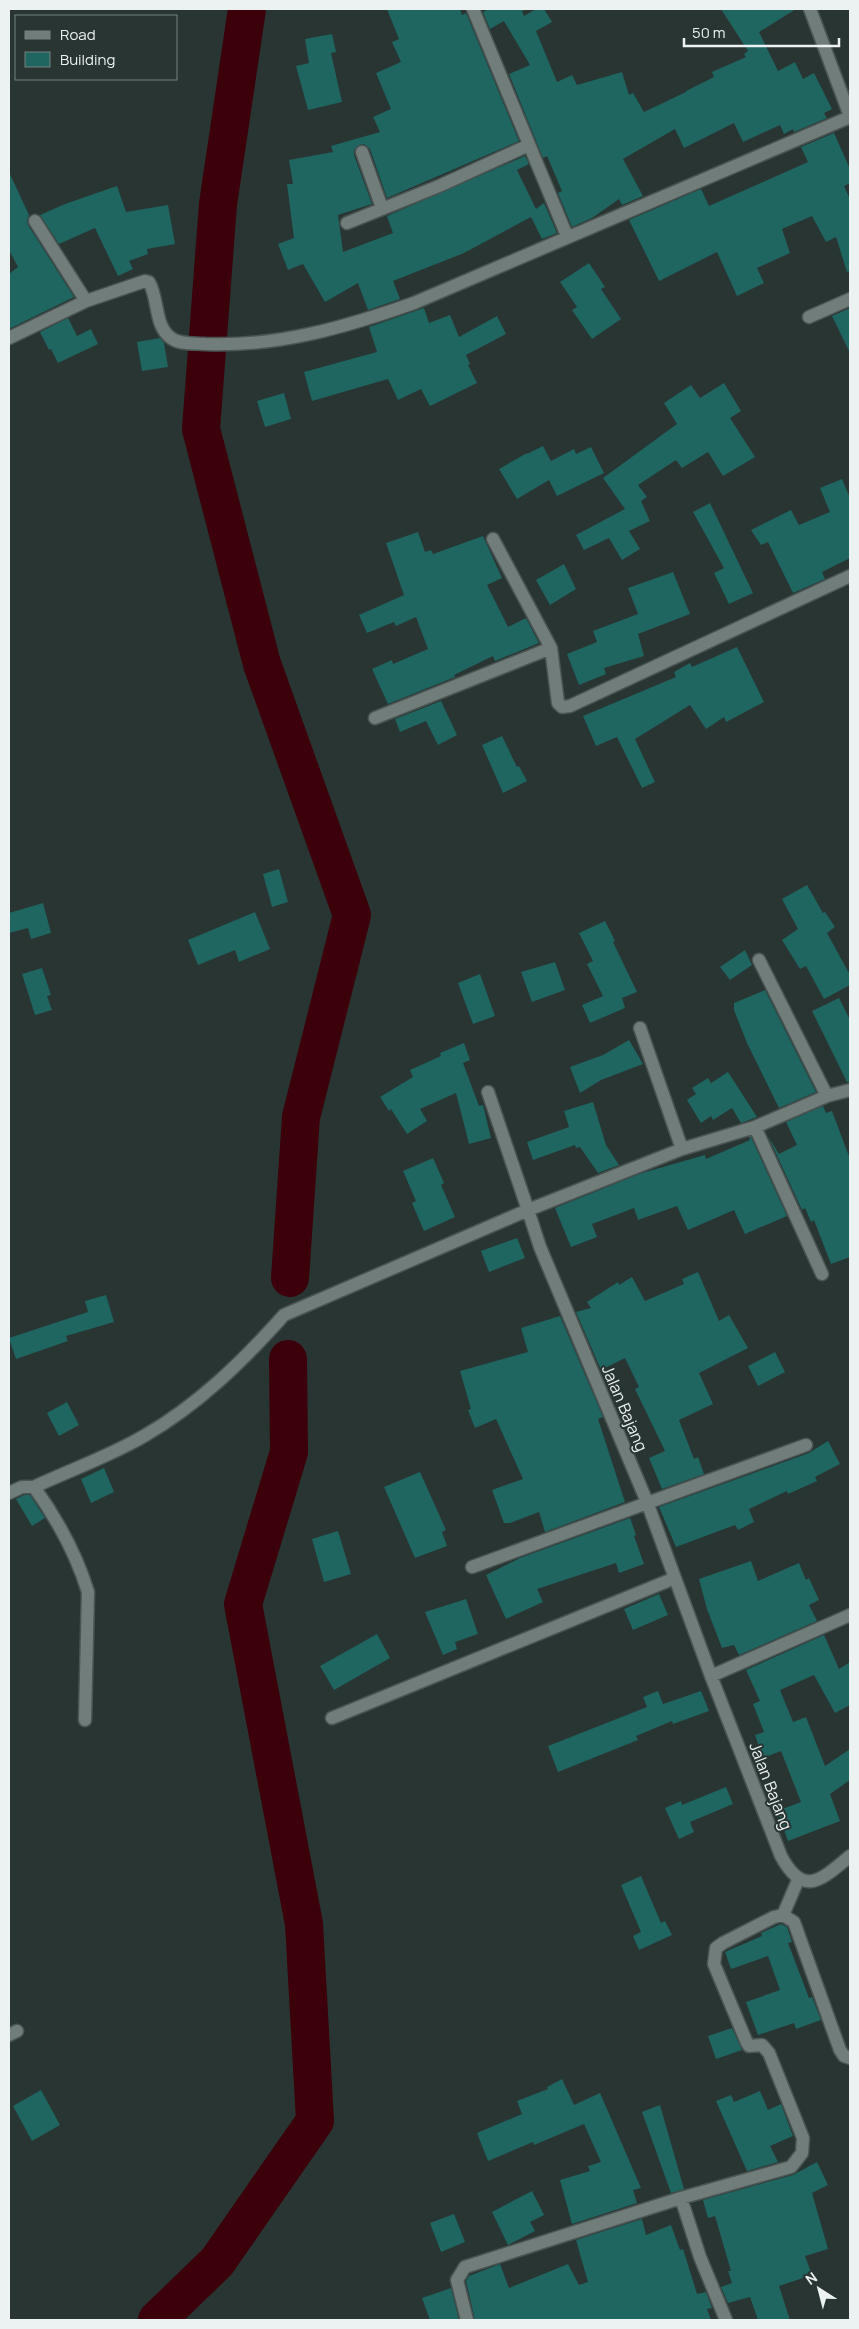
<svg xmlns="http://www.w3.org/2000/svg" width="859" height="2329" viewBox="0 0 859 2329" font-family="Manrope,sans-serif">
<rect width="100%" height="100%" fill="#293533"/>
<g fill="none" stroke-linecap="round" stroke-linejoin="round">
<path stroke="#3b000a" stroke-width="38" d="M 247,9 L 218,204 L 201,429 L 262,664 L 352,915 L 301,1117 L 290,1278
M 157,2320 L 217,2262 L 315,2121 L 304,1924 L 243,1604 L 289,1452 L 288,1359"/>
</g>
<path fill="#1f6560" d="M 387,9 L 460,9 L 462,15 L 466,13 L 519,141 L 387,198 L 370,149 L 364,144 L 359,145 L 354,150 L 354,155 L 372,204 L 338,215 L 343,252 L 393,233 L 387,216 L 525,156 L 529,164 L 517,170 L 536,209 L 544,203 L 557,233 L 542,239 L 531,217 L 464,253 L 393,281 L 400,299 L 368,310 L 358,283 L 325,302 L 303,264 L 288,270 L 278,244 L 294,238 L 287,184 L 293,184 L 289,160 L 333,152 L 331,146 L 380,132 L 373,117 L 391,109 L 376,73 L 401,62 L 392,42 L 399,39 Z
M 489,9 L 527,9 L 522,11 L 524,16 L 536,9 L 544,9 L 552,22 L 536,31 L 557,82 L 572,75 L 577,85 L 622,72 L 629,95 L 633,93 L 644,112 L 686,92 L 686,91 L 714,77 L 712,72 L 746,57 L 744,54 L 748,51 L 721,9 L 796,9 L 759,32 L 778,71 L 795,62 L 803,79 L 814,73 L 832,109 L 824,113 L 827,118 L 794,132 L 793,129 L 784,134 L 780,125 L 743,142 L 734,123 L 684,148 L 675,129 L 623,159 L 643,196 L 622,205 L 619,199 L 592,218 L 572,227 L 558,193 L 562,191 L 547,156 L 543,158 L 509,74 L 530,65 L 504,21 L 490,29 L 483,12 Z
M 332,34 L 336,52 L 331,53 L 342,102 L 308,110 L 296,66 L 309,63 L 305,39 Z
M 834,133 L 850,169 L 850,183 L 844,186 L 850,199 L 850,271 L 847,272 L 836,237 L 826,242 L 812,216 L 782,229 L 790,253 L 757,268 L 764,283 L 737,296 L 717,252 L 659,281 L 629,220 L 701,189 L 709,206 L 808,162 L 801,147 Z
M 9,172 L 29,215 L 27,221 L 28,225 L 74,297 L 9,329 L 9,274 L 18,267 L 9,250 Z
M 117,186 L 126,212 L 168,205 L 175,244 L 147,249 L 148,254 L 129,261 L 133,269 L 118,276 L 95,228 L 59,244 L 40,215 L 65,204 Z
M 589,263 L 605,287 L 601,289 L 621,319 L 592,339 L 572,310 L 577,307 L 560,282 Z
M 424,308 L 429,323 L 450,315 L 459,337 L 497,316 L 506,334 L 466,355 L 470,364 L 468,365 L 477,383 L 430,406 L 421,389 L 398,400 L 388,379 L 312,401 L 304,372 L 377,352 L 369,327 Z
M 850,308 L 850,353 L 832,316 Z
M 68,318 L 77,336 L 91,329 L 98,344 L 58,363 L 51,349 L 49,350 L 40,332 Z
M 160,338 L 164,343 L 168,367 L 142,371 L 137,342 Z
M 724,383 L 741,411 L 730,418 L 755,457 L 723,476 L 708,452 L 682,468 L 676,460 L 638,485 L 647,497 L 641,501 L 650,521 L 629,531 L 640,549 L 622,560 L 609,538 L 584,550 L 576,535 L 625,509 L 603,478 L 677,424 L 664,403 L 691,385 L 700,398 Z
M 284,393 L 291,419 L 265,427 L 257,401 Z
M 543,446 L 551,461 L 574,449 L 576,454 L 591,447 L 604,473 L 557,496 L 549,480 L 517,499 L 499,469 L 527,453 L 527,454 Z
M 842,479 L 850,498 L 850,558 L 822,572 L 825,579 L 793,593 L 768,542 L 761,545 L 751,530 L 791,510 L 799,525 L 830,512 L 820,488 Z
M 710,503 L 753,593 L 729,604 L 714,573 L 724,568 L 693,512 Z
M 418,532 L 425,552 L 431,550 L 433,554 L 483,536 L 502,578 L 487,585 L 508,627 L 526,618 L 539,643 L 495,661 L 493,656 L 454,675 L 455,677 L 388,704 L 372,669 L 392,660 L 393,664 L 428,649 L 416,617 L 396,626 L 394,622 L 367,633 L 359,615 L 404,595 L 386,543 Z
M 564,564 L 576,589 L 550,605 L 536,580 Z
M 673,572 L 690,614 L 638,634 L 644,656 L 604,668 L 606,674 L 579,685 L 567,654 L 597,642 L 593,631 L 638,614 L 628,588 Z
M 737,647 L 764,702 L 726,722 L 724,717 L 706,729 L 690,705 L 635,739 L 655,782 L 642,788 L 617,737 L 596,746 L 583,716 L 676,677 L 674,672 L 690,663 L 692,667 Z
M 441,701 L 457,735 L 438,745 L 426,721 L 400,732 L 395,719 Z
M 502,736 L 517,767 L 519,766 L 527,781 L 503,793 L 482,745 Z
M 279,869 L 288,902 L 272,907 L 263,874 Z
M 807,885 L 823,913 L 825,912 L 835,927 L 827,933 L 850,975 L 850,985 L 824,999 L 806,966 L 800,969 L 782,940 L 798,929 L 782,899 Z
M 43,903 L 51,933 L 31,939 L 28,928 L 9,933 L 9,913 Z
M 255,912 L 270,949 L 239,962 L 235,950 L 198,965 L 188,940 Z
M 605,921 L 615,941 L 613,942 L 637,992 L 622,998 L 625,1008 L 590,1023 L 582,1005 L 603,996 L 587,964 L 593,961 L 579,933 Z
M 745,950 L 752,965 L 730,980 L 720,967 Z
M 555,962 L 565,990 L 532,1002 L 521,972 Z
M 42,968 L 51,995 L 47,996 L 52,1010 L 35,1015 L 22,974 Z
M 480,974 L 495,1016 L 473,1024 L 458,983 Z
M 765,990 L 816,1092 L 779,1108 L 747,1043 L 734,1010 L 734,1003 Z
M 839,998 L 850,1020 L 850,1082 L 847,1082 L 812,1011 Z
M 629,1040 L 643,1064 L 601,1080 L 580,1093 L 570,1067 L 603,1055 Z
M 464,1043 L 470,1060 L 463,1063 L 479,1106 L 483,1105 L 491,1138 L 469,1144 L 456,1093 L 420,1109 L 427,1121 L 407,1134 L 391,1109 L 389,1111 L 380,1097 L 413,1077 L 410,1070 L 441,1056 L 440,1053 Z
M 728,1072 L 757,1117 L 741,1123 L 732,1108 L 713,1120 L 711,1116 L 701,1123 L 687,1100 L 696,1094 L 692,1088 L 708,1078 L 711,1083 Z
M 593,1102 L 606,1145 L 619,1165 L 598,1173 L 580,1147 L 576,1148 L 575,1145 L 533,1160 L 527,1142 L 569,1127 L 564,1111 Z
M 823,1106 L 826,1113 L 832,1111 L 850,1159 L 850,1257 L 831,1264 L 814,1220 L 811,1222 L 805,1208 L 802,1210 L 768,1136 L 779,1154 L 797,1145 L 786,1122 Z
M 749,1137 L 751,1137 L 787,1216 L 745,1234 L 734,1210 L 688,1230 L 677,1206 L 638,1220 L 634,1208 L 592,1224 L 597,1237 L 571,1247 L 555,1208 L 642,1173 L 705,1155 L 706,1159 L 750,1140 Z
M 433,1158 L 444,1183 L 441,1185 L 455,1217 L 424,1231 L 412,1203 L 416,1201 L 403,1171 Z
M 517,1238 L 525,1258 L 489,1272 L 481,1251 Z
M 698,1272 L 719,1321 L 729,1315 L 748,1348 L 699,1373 L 713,1404 L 679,1420 L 694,1459 L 698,1457 L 704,1474 L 662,1489 L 649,1458 L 665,1451 L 635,1389 L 639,1387 L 625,1358 L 601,1370 L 576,1312 L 591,1308 L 587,1302 L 618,1282 L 619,1285 L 632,1277 L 645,1301 L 684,1284 L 682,1279 Z
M 106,1295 L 114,1322 L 66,1336 L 68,1341 L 16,1359 L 9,1338 L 88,1312 L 85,1301 Z
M 560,1316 L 603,1417 L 598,1419 L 625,1502 L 545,1532 L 539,1512 L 510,1523 L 504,1523 L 492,1490 L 523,1479 L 496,1419 L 475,1428 L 468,1410 L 471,1409 L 460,1371 L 528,1352 L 521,1328 Z
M 775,1352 L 785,1372 L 758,1386 L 748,1366 Z
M 67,1402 L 79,1425 L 59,1436 L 47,1413 Z
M 828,1441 L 840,1464 L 815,1477 L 817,1481 L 788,1494 L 787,1491 L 749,1509 L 754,1522 L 738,1530 L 735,1525 L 676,1547 L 659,1507 L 809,1453 Z
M 104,1468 L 114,1492 L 91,1503 L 81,1479 Z
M 420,1472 L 446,1530 L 442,1532 L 447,1546 L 415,1558 L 384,1487 Z
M 24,1495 L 30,1495 L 45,1518 L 32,1526 L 16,1499 Z
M 630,1518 L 636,1535 L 634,1536 L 644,1564 L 619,1573 L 616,1563 L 537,1589 L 543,1602 L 506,1619 L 486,1575 L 520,1558 Z
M 338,1531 L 351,1574 L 324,1582 L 312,1539 Z
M 751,1561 L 758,1581 L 799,1563 L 806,1580 L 809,1578 L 819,1600 L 809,1605 L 817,1621 L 739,1655 L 734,1645 L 722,1648 L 707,1609 L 699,1579 Z
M 659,1594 L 668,1615 L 633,1630 L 624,1609 Z
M 466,1599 L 478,1634 L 455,1642 L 457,1649 L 443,1655 L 425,1612 Z
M 377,1634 L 390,1658 L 334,1690 L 320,1666 Z
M 824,1635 L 839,1669 L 850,1662 L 850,1705 L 835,1713 L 814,1675 L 780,1690 L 793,1722 L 806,1717 L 825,1766 L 850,1749 L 850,1780 L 830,1794 L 840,1821 L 788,1841 L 777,1811 L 801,1802 L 781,1751 L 763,1758 L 755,1735 L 764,1732 L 753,1704 L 760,1701 L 746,1670 Z
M 658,1691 L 663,1704 L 701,1691 L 709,1711 L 673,1724 L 672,1721 L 636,1736 L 638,1740 L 558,1772 L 548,1746 L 647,1707 L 643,1697 Z
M 726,1787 L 733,1804 L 690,1822 L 694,1832 L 679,1839 L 665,1808 L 681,1801 L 682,1805 Z
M 641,1876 L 661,1923 L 665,1921 L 672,1935 L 639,1950 L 633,1936 L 641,1932 L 621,1885 Z
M 781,1924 L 787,1927 L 792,1942 L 788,1943 L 809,1998 L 812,1997 L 821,2020 L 796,2029 L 794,2023 L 758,2035 L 746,2002 L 780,1990 L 768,1956 L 731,1969 L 725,1952 L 762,1936 L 761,1933 Z
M 732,2028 L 742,2050 L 716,2059 L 708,2036 Z
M 562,2079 L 574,2105 L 600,2093 L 641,2188 L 633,2190 L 637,2203 L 572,2224 L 560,2180 L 590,2171 L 588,2166 L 601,2162 L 584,2124 L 534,2145 L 533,2142 L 488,2161 L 477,2133 L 522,2114 L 517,2101 L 548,2089 L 547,2087 Z
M 41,2090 L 60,2125 L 32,2141 L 13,2106 Z
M 760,2091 L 768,2110 L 781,2104 L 793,2136 L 770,2146 L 778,2162 L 747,2171 L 716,2101 L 731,2095 L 734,2102 Z
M 660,2105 L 684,2189 L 671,2193 L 642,2112 Z
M 817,2162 L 828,2185 L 812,2193 L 828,2249 L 805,2256 L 812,2275 L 779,2286 L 790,2320 L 758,2320 L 750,2297 L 728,2303 L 721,2287 L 732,2283 L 728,2271 L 731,2271 L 715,2216 L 708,2218 L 703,2200 L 793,2175 Z
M 532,2191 L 544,2215 L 530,2222 L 535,2231 L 508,2245 L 492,2212 Z
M 454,2214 L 465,2242 L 441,2252 L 430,2223 Z
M 642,2219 L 646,2235 L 671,2225 L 680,2250 L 683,2249 L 697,2294 L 706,2292 L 712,2308 L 707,2309 L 711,2320 L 475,2320 L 466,2281 L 469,2276 L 500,2264 L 509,2288 L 568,2264 L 579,2285 L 588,2282 L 576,2240 Z
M 451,2288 L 459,2320 L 430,2320 L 422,2298 Z"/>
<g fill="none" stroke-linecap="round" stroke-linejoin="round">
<defs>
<path id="minor" d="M 473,9 L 567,236
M 810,9 L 850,116
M 362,152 L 382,208
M 35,221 L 86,301
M 347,223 L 439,186 L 529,145
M 809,317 L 850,299
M 9,338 L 86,301 L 145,281 L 149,282 C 159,299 154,326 171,338 C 180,345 194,343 205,344 C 278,347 346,327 414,303 L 850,117
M 493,539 L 551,648 L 558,703 L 562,707 L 570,706 L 850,576
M 375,718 L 551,648
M 759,960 L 827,1096
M 640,1028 L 682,1149
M 850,1090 L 827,1096 L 755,1127 L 682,1149 L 528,1210 L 540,1247 L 647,1502 L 711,1676 L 781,1856 C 804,1899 822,1879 850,1856
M 755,1127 L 822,1274
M 34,1487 C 70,1470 110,1456 144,1436 C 198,1405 243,1361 284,1315 L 528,1210 L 488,1092
M 9,1493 L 22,1487 L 34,1487 C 57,1519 76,1553 88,1592 L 85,1720
M 472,1567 L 806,1445
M 711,1676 L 850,1615
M 332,1718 L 675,1578
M 783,1915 L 798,1880
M 9,2035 L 17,2031
M 681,2198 L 791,2167 L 802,2153 L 803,2138 L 769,2053 L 762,2045 L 749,2046 L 747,2043 L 714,1964 L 716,1948 L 723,1943 L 774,1917 L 783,1915 L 794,1922 L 840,2050 L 844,2056 L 850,2058
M 467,2320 L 457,2280 L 465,2267 L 681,2198 L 700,2257 L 726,2320"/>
</defs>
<use href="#minor" stroke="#4a5453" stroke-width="15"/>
<use href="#minor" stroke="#707d7b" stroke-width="12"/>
</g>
<g text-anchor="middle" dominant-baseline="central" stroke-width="4" stroke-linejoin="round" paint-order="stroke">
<g font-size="16" fill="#ebf2f1" stroke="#293533">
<text transform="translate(625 1408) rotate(67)">Jalan Bajang</text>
<text transform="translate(771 1786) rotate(69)">Jalan Bajang</text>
</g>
</g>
<rect width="859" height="2329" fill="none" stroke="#ebf2f1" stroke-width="20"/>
<rect x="15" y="15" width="162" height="65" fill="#293533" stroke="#77817f"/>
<rect x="25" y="31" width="25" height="8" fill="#707d7b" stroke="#77817f"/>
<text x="60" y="40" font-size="15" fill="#ebf2f1">Road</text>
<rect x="25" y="52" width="25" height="15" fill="#1f6560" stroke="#77817f"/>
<text x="60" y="65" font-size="15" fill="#ebf2f1">Building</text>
<g transform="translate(819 2289) rotate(324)" stroke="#293533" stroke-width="4" paint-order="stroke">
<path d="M0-4L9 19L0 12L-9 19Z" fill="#ebf2f1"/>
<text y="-8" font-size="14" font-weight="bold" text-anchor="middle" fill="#ebf2f1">N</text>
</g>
<path d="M684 38v8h155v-8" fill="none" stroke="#ebf2f1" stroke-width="2.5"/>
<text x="692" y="38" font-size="15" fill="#ebf2f1" stroke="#293533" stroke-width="4" paint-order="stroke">50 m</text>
</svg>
